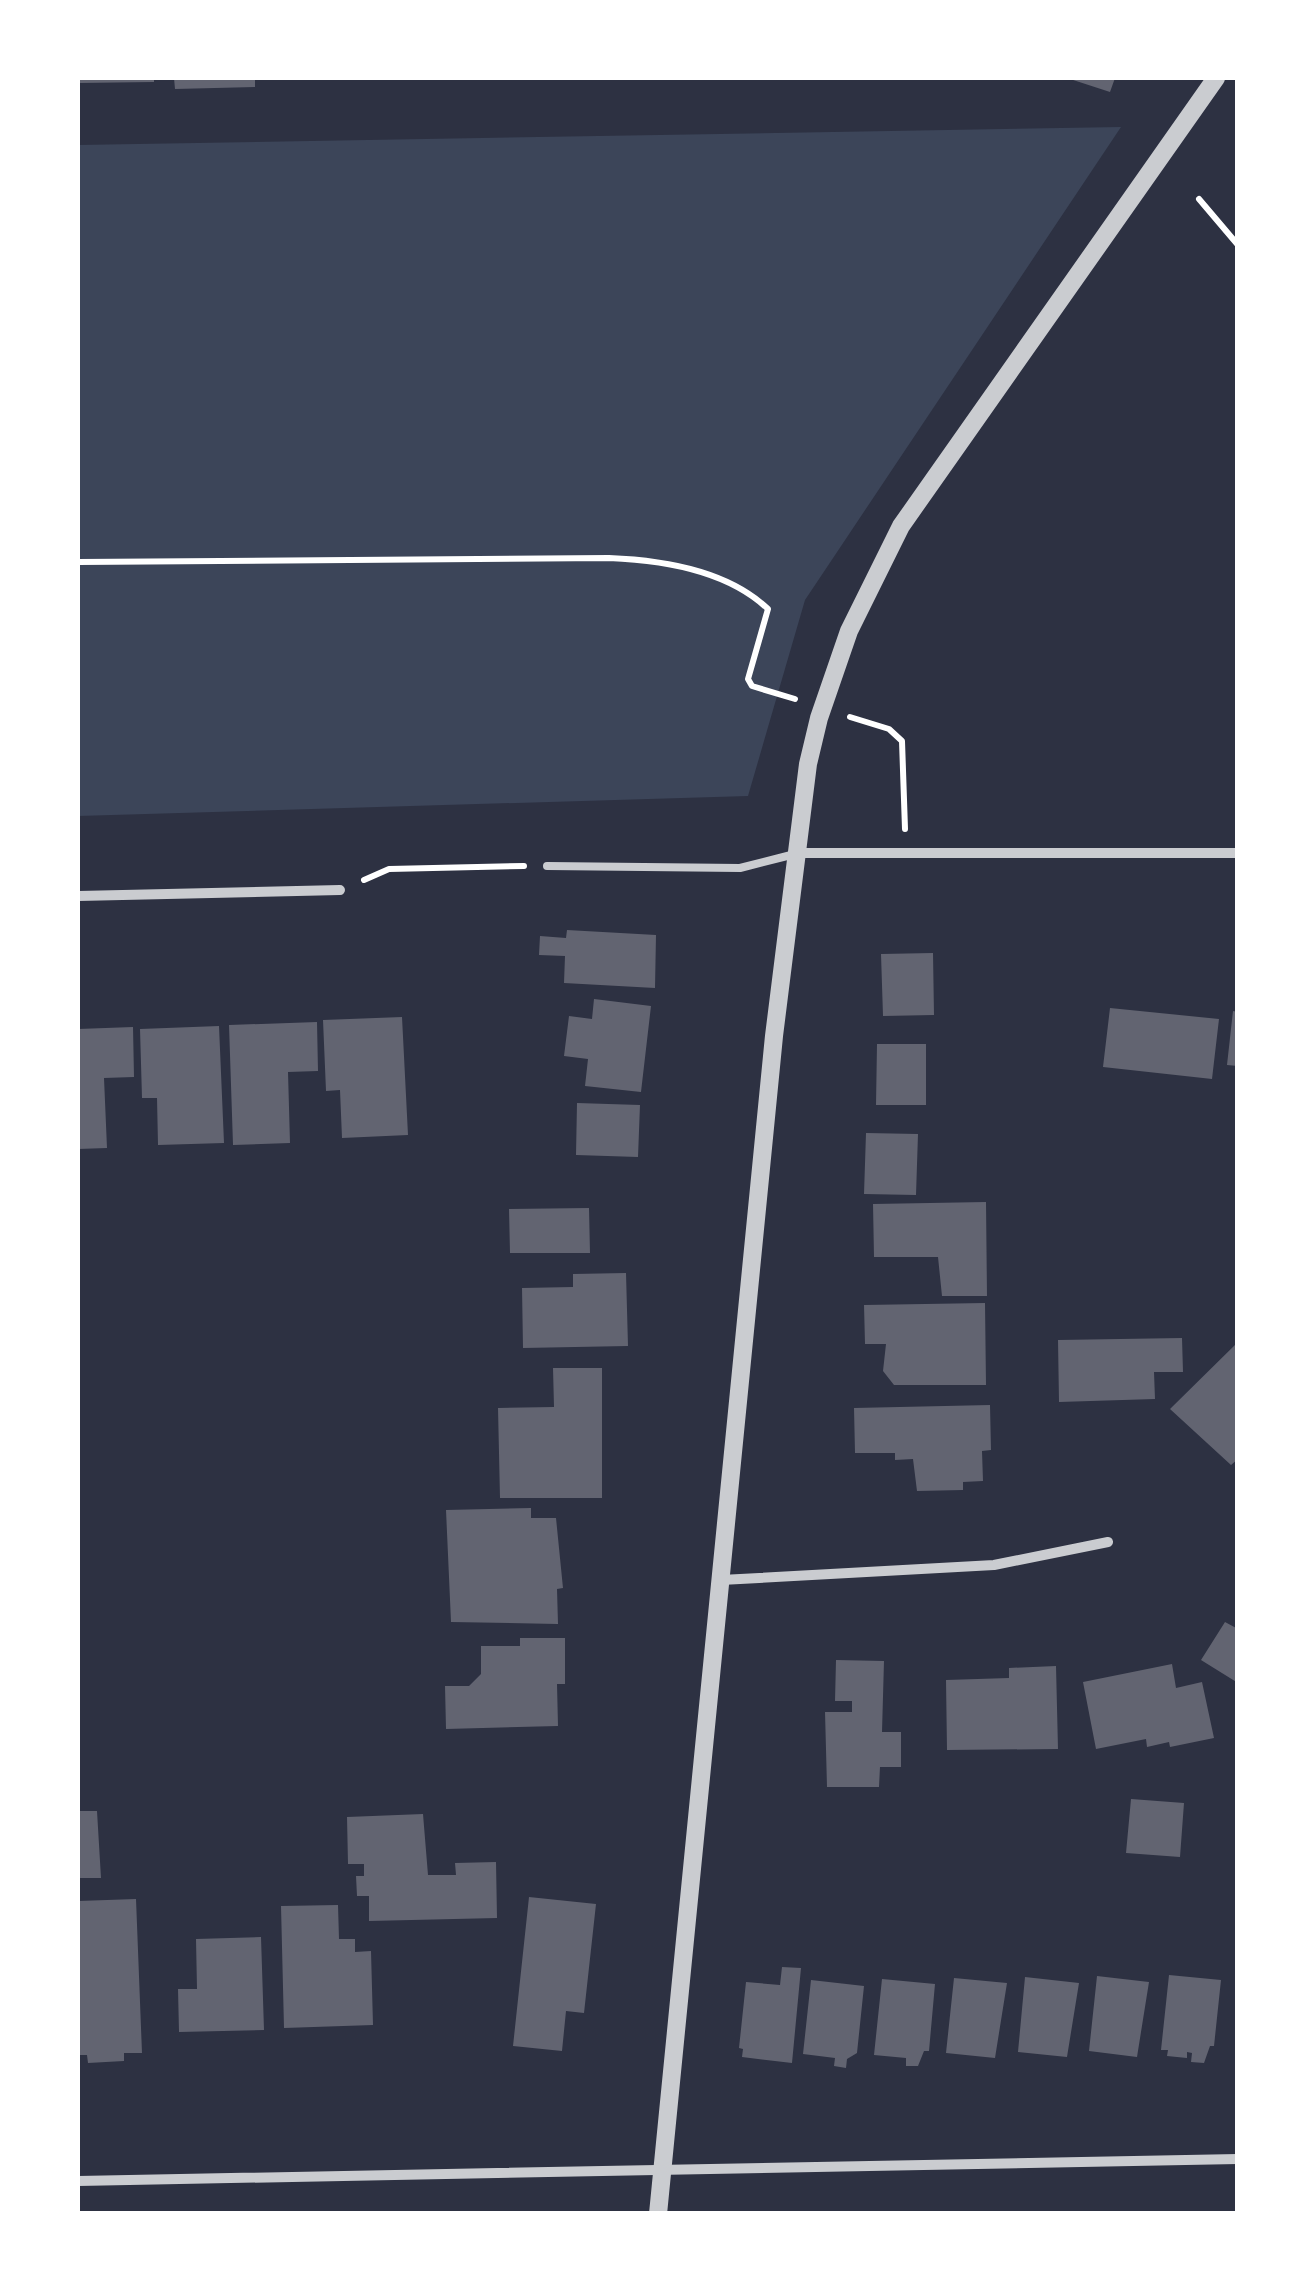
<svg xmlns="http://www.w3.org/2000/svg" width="1315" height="2291" viewBox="0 0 1315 2291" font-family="Quicksand,sans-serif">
<rect width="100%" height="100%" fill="#2d3142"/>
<path fill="#3c4559" d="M 1121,127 L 805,600 L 748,796 L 78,816 L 78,145 Z"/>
<path fill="#626471" d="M 78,78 L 154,78 L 154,82 L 78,83 Z
M 174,78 L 255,78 L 255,87 L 175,89 Z
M 1067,78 L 1115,78 L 1110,92 Z
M 567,930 L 656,935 L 655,988 L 564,983 L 565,956 L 539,955 L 540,936 L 566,938 Z
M 933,953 L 934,1015 L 883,1016 L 881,954 Z
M 594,999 L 651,1006 L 641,1092 L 585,1086 L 588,1059 L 564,1056 L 569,1016 L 592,1019 Z
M 1110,1008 L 1219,1019 L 1212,1079 L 1103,1067 Z
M 1233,1011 L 1238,1012 L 1238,1066 L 1227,1065 Z
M 402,1017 L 408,1135 L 342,1138 L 340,1090 L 326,1091 L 323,1020 Z
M 317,1022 L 318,1071 L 288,1072 L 290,1143 L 233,1145 L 229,1025 Z
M 219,1026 L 224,1143 L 158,1145 L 157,1098 L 142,1098 L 140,1029 Z
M 133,1027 L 134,1077 L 104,1078 L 107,1148 L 78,1149 L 78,1029 Z
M 877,1044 L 926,1044 L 926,1105 L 876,1105 Z
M 577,1103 L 640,1105 L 638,1157 L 576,1155 Z
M 866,1133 L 918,1134 L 916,1195 L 864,1194 Z
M 986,1202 L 987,1296 L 942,1296 L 938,1257 L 874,1257 L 873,1204 Z
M 589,1208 L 590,1253 L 510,1253 L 509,1209 Z
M 626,1273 L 628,1346 L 523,1348 L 522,1288 L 573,1287 L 573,1274 Z
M 985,1303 L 986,1385 L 894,1385 L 883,1371 L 886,1344 L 865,1344 L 864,1305 Z
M 1182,1338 L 1183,1372 L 1154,1372 L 1155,1399 L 1059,1402 L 1058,1340 Z
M 1238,1342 L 1238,1459 L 1231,1465 L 1170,1409 Z
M 553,1368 L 602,1368 L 602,1498 L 500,1498 L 498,1408 L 554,1407 Z
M 990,1405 L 991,1450 L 982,1451 L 983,1481 L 963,1482 L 963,1490 L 917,1491 L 913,1459 L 895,1460 L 895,1453 L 855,1453 L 854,1408 Z
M 531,1508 L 531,1518 L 556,1518 L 563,1588 L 557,1589 L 558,1624 L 451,1622 L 446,1510 Z
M 1225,1622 L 1238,1629 L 1238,1683 L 1201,1660 Z
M 520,1638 L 565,1638 L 565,1684 L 557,1684 L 558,1726 L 446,1729 L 445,1686 L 469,1686 L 481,1674 L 481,1646 L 520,1646 Z
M 836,1660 L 884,1661 L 882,1732 L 901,1732 L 901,1767 L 880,1767 L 879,1787 L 827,1787 L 825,1712 L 852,1712 L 852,1701 L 835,1701 Z
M 1172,1664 L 1176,1688 L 1202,1682 L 1214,1738 L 1170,1747 L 1169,1742 L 1147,1747 L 1146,1739 L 1096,1749 L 1083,1682 Z
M 1056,1666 L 1058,1749 L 947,1750 L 946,1680 L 1009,1678 L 1009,1668 Z
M 1131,1799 L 1184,1803 L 1180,1857 L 1126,1853 Z
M 78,1811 L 97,1811 L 101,1878 L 78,1878 Z
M 423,1814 L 428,1875 L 456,1875 L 455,1863 L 496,1862 L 497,1918 L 369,1921 L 369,1896 L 357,1896 L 356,1876 L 364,1876 L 364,1864 L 348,1864 L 347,1817 Z
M 529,1897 L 596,1904 L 584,2013 L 566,2011 L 562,2051 L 513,2046 Z
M 136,1899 L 142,2053 L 124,2053 L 124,2061 L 88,2063 L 87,2055 L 78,2055 L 78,1901 Z
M 338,1905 L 339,1939 L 355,1939 L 355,1952 L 371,1951 L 373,2025 L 284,2028 L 281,1906 Z
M 261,1937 L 264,2030 L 179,2032 L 178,1989 L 197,1989 L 196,1939 Z
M 782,1967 L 801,1968 L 792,2063 L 742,2057 L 743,2049 L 739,2048 L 746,1982 L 780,1985 Z
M 1169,1975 L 1221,1980 L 1214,2046 L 1210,2046 L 1204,2063 L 1191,2062 L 1192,2053 L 1187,2052 L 1187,2058 L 1167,2056 L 1168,2050 L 1161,2050 Z
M 1097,1976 L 1149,1982 L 1137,2057 L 1089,2051 Z
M 1025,1977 L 1079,1983 L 1067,2057 L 1018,2052 Z
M 954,1978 L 1007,1983 L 995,2058 L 946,2053 Z
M 882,1979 L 935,1984 L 929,2051 L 924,2051 L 918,2066 L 906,2066 L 906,2058 L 874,2055 Z
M 811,1980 L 864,1986 L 857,2053 L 847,2059 L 846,2068 L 834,2066 L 835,2058 L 803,2054 Z"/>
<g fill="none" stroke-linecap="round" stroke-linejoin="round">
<path stroke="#fff" stroke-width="6" d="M 1199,199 L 1238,245
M 78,562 L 609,558 C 662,560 728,571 768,609 L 748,679 L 752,686 L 795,699
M 850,717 L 889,729 L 902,741 L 905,829
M 364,880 L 389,869 L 524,866"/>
<path stroke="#caccd0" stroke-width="8" d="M 547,866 L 740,868 L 795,854"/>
<path stroke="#caccd0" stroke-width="10" d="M 801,853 L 1238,853
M 78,896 L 340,890
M 721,1580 L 994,1565 L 1108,1542
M 78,2181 L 1238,2159"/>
<path stroke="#caccd0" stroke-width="18" d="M 658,2214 L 774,1036 L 808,764 L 819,718 L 849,631 L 901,526 L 1216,78"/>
</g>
<rect width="1315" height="2291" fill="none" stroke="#ffffff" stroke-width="160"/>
</svg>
